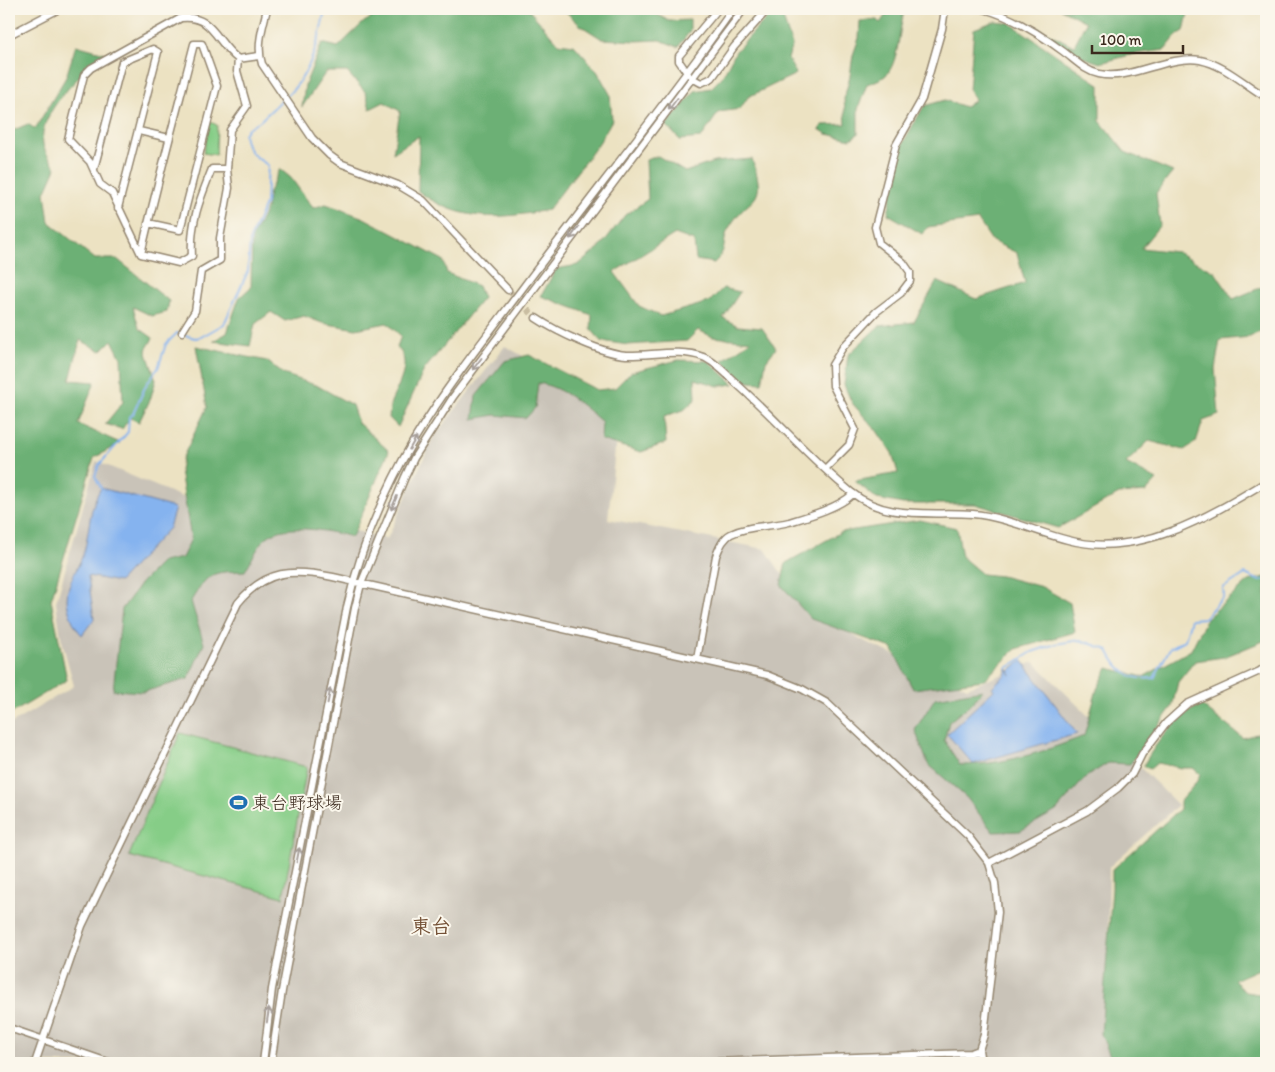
<svg xmlns="http://www.w3.org/2000/svg" width="1275" height="1072" viewBox="0 0 1275 1072" font-family="Itim,'Klee One',sans-serif">
<rect width="100%" height="100%" fill="#fbf7ec"/>
<filter id="ink" filterUnits="userSpaceOnUse"><feTurbulence type="fractalNoise" baseFrequency=".02" numOctaves="2"/><feDisplacementMap in="SourceGraphic" scale="10" xChannelSelector="R" yChannelSelector="G"/><feConvolveMatrix kernelMatrix="1 2 1 2 8 2 1 2 1" color-interpolation-filters="sRGB"/></filter>
<filter id="wash" filterUnits="userSpaceOnUse"><feTurbulence type="fractalNoise" baseFrequency=".0096" numOctaves="4" result="noise"/><feDisplacementMap in="SourceGraphic" scale="20" xChannelSelector="R" yChannelSelector="G"/><feGaussianBlur stdDeviation="1.12" result="paint"/><feColorMatrix in="noise" values="0 0 0 0 0 0 0 0 0 0 0 0 0 0 0 0 0 1.4 0 .05"/><feComposite in="paint" operator="in"/></filter>
<g filter="url(#wash)">
<rect width="100%" height="100%" fill="#ece2c2"/>
<path fill="#c9c3b8" d="M 505,346 L 619,410 L 608,519 L 765,549 L 807,611 L 868,643 L 967,688 L 1034,662 L 1178,805 L 1109,867 L 1106,1042 L 1116,1063 L 9,1063 L 9,725 L 74,686 L 61,637 L 56,602 L 96,461 L 244,523 L 317,521 L 387,539 L 433,438 Z"/>
<path fill="#86cd87" stroke="#607c52" d="M 210,122 L 217,125 L 216,155 L 203,153 Z
M 180,733 L 307,767 L 283,897 L 129,856 Z"/>
<path fill="#6cb074" stroke="#546d49" d="M 387,9 L 528,9 L 558,43 L 574,45 L 597,71 L 610,94 L 612,120 L 599,143 L 548,210 C 499,219 461,223 418,191 L 419,136 L 393,153 L 400,111 L 384,102 L 370,109 L 366,93 L 347,72 L 326,72 L 302,107 L 305,85 L 322,43 L 338,47 L 364,22 Z
M 563,9 L 640,9 L 651,11 L 669,21 L 690,20 L 690,31 L 678,47 L 660,40 L 635,41 L 602,39 L 580,25 Z
M 775,9 L 794,9 L 783,18 L 792,45 L 788,59 L 796,74 L 748,97 L 740,109 L 719,112 L 701,138 L 680,140 L 666,125 L 695,91 L 711,88 L 722,77 L 736,51 Z
M 890,9 L 905,9 C 898,29 900,62 885,76 C 881,79 873,82 867,84 L 858,109 L 858,134 L 851,139 L 827,134 L 819,129 L 823,125 L 846,124 L 844,99 L 850,76 L 853,55 L 859,38 L 860,21 L 877,20 L 880,23 Z
M 1061,9 L 1189,9 L 1184,31 L 1177,35 L 1165,50 L 1134,54 L 1100,63 L 1076,55 L 1030,24 L 1074,46 L 1086,22 Z
M 995,21 L 1010,23 L 1100,85 L 1100,121 L 1125,152 L 1173,172 L 1156,193 L 1160,225 L 1141,248 L 1177,252 L 1215,272 L 1233,299 L 1262,287 L 1266,290 L 1266,328 L 1250,337 L 1220,340 L 1215,369 L 1219,415 L 1203,421 L 1196,442 L 1184,450 L 1149,441 L 1126,463 L 1157,480 L 1146,492 L 1119,494 L 1058,528 L 975,504 L 903,504 L 877,499 L 855,481 L 898,473 L 892,453 L 877,431 L 852,403 L 844,385 L 848,355 L 879,326 L 914,322 L 937,281 L 976,299 L 1025,283 L 1017,253 L 992,241 L 978,220 L 928,227 L 922,234 L 888,214 L 899,150 L 924,106 L 945,100 L 965,107 L 975,100 L 969,90 L 974,29 Z
M 76,45 L 105,53 C 84,72 37,112 43,144 C 44,152 52,161 56,168 L 45,193 L 49,222 L 95,259 L 117,259 L 169,301 L 167,312 L 152,316 L 133,307 L 139,328 L 153,338 L 146,350 L 156,380 L 150,400 L 139,422 L 130,418 L 122,429 L 105,424 L 123,402 L 121,358 L 112,340 L 101,351 L 80,340 L 70,380 L 95,382 L 78,424 L 120,443 L 94,458 L 51,600 L 67,680 L 9,715 L 9,132 L 28,124 L 35,129 L 66,77 Z
M 658,156 L 685,172 L 714,162 L 752,159 C 769,208 749,193 729,228 C 721,242 729,249 714,263 L 696,260 L 694,241 L 675,234 L 614,272 L 639,306 L 661,316 L 709,302 L 723,288 L 740,292 L 723,318 L 738,326 L 762,328 L 776,348 L 766,361 L 762,383 L 737,381 L 723,360 L 751,341 L 713,337 L 698,330 L 687,341 L 628,345 L 601,341 L 591,329 L 592,315 L 541,296 L 556,269 L 578,265 L 600,247 L 625,215 L 648,199 L 646,160 Z
M 280,169 L 291,178 L 313,208 L 326,204 L 364,218 L 443,260 L 447,273 L 478,286 L 483,298 L 424,370 L 398,427 L 389,418 C 390,413 389,407 391,402 C 398,385 413,363 397,347 L 401,336 L 387,323 L 356,329 L 322,323 L 304,316 L 285,321 L 271,312 L 255,324 L 250,346 L 213,341 L 227,333 L 239,298 L 251,287 L 252,238 L 266,209 L 269,192 Z
M 196,346 L 267,361 L 283,374 L 318,386 L 352,405 L 358,423 L 389,451 L 352,537 C 329,531 280,520 263,541 C 256,550 251,561 245,571 C 212,572 209,571 191,601 L 204,644 L 188,679 L 143,692 L 113,690 L 122,609 L 141,583 L 162,562 L 182,558 L 191,539 L 180,470 L 182,459 L 207,407 Z
M 529,355 L 597,390 L 615,388 L 631,372 L 678,360 L 708,361 L 734,384 L 718,386 L 695,379 L 696,399 L 684,410 L 664,416 L 666,443 L 641,452 L 601,440 L 602,422 C 583,406 563,387 538,383 L 535,408 L 526,418 L 495,415 L 473,419 L 476,396 L 505,361 Z
M 920,520 L 957,528 L 962,557 L 982,574 L 1001,576 L 1042,587 L 1070,603 L 1075,632 L 1016,649 L 984,680 L 913,689 L 892,648 L 811,619 L 781,585 L 786,563 L 841,532 Z
M 1266,577 L 1266,640 L 1224,657 L 1195,661 L 1178,682 L 1172,707 L 1130,764 L 1108,763 L 1086,777 L 1056,811 L 1020,831 L 993,832 L 967,798 L 928,764 L 915,730 L 935,698 L 983,690 L 972,703 L 949,722 L 944,740 L 960,765 C 1003,765 1044,752 1084,736 L 1097,689 L 1108,668 L 1143,677 L 1191,650 L 1207,618 L 1249,581 Z
M 1201,705 L 1243,738 L 1263,732 L 1266,721 L 1266,966 L 1234,980 L 1245,992 L 1266,995 L 1266,1063 L 1113,1063 L 1101,1034 L 1112,889 L 1112,870 L 1180,809 L 1180,801 L 1196,783 L 1200,774 L 1193,768 L 1182,768 L 1157,763 L 1150,769 L 1143,766 C 1158,740 1174,718 1201,705 Z"/>
<path fill="#85b3ef" stroke="#606e86" d="M 101,488 L 175,508 L 169,528 L 119,582 L 88,576 L 94,619 L 82,635 C 74,627 67,611 67,599 C 67,581 81,565 85,548 C 90,527 89,507 101,488 Z
M 1022,660 L 1077,734 L 973,764 L 947,734 L 994,690 L 992,687 L 1005,675 L 1007,668 L 1011,675 L 1009,671 Z"/>
<g fill="none" stroke-linecap="round" stroke-linejoin="round">
<path stroke="#85b3ef" stroke-width="2" d="M 287,96 C 310,75 320,39 325,9
M 101,488 L 95,476 L 99,465 L 128,432 L 129,417 L 133,414 L 146,385 L 158,368 L 166,344 L 177,333 L 195,338 L 201,337 L 224,324 L 248,271 L 250,239 L 266,202 L 268,165 C 254,157 246,150 244,134 L 248,128 L 260,121 L 283,99
M 1007,668 L 1032,652 L 1056,644 L 1080,640 L 1108,650 C 1118,671 1130,681 1154,678 L 1170,648 L 1185,640 L 1191,619 L 1204,618 L 1224,596 L 1223,588 L 1245,574 L 1260,581 L 1266,580"/>
</g>
</g>
<g filter="url(#ink)">
<g fill="none" stroke-linecap="round" stroke-linejoin="round">
<path stroke="#c9bda1" stroke-width="6" stroke-dasharray="6 3" stroke-linecap="butt" d="M 508,290 L 536,318"/>
<defs>
<path id="minor" d="M 267,9 C 263,26 256,46 262,64 L 312,138 L 329,155 L 340,163 L 398,185 L 423,200 L 508,290
M 984,9 C 1013,17 1040,34 1064,52 C 1075,60 1085,71 1099,74 C 1131,81 1166,55 1200,60 C 1225,65 1245,85 1266,97
M 9,35 L 59,9
M 238,59 L 237,71 L 247,106 L 230,130 L 227,169 L 212,169 C 200,199 190,222 192,256 L 179,263 L 141,254 L 112,193 L 100,184 L 90,162 L 68,139 L 84,75 L 91,68 L 181,18 C 213,14 216,43 238,59 L 259,56
M 688,74 L 679,61 L 679,56 L 718,9
M 692,78 L 701,83 L 712,78 L 734,47 L 768,9
M 139,131 L 169,138
M 94,169 L 122,62 L 153,49 L 158,52 L 118,208
M 141,254 C 157,184 176,114 194,44 L 202,44 L 217,86 L 180,230 L 148,223
M 536,318 C 557,332 601,353 626,355 C 649,356 681,348 703,357 C 716,362 728,376 738,385 C 777,420 811,460 851,492 C 887,521 931,511 973,514 C 1006,517 1036,532 1068,540 C 1138,559 1208,517 1266,482
M 182,332 L 195,311 L 201,271 L 220,260 L 220,238 L 229,188 L 227,169
M 825,469 L 849,445 L 855,429 L 833,386 L 832,365 L 843,347 L 876,312 L 901,293 L 910,281 L 910,272 L 903,262 L 879,243 L 875,227 L 896,145 L 922,99 L 942,29 L 945,9
M 697,659 L 716,556 C 719,548 723,538 731,534 C 749,525 770,527 789,522 C 809,516 838,508 853,494
M 989,863 L 1087,811 L 1118,788 L 1132,774 L 1142,754 L 1166,723 L 1187,704 L 1260,671 L 1266,666
M 9,1028 L 111,1063
M 35,1063 L 82,926 L 238,603 C 266,569 293,569 333,577 L 767,675 L 802,689 L 827,703 L 968,836 L 989,863 L 995,883 L 998,912 L 984,1035 L 979,1050 L 981,1063
M 263,1063 L 272,989 L 347,607 C 360,550 384,491 414,440 C 446,387 485,338 522,289 C 592,195 666,104 733,9
M 271,1063 L 282,991 L 355,608 L 361,584 L 405,477 L 414,458 L 453,397 L 744,9
M 684,1063 L 971,1053 L 979,1050"/>
</defs>
<use href="#minor" stroke="#948670" stroke-width="9"/>
<use href="#minor" stroke="#fff" stroke-width="6"/>
</g>
<defs><path id="oneway-shaft" d="M-6 0H5M1.5-3L5.5 0L1.5 3" fill="none" stroke-width="1.6" stroke-linecap="round" stroke-linejoin="round" transform="scale(1.25)"/></defs>
<g stroke="#a79f9a">
<use href="#oneway-shaft" transform="translate(673 104) rotate(127)"/>
<use href="#oneway-shaft" transform="translate(574 233) rotate(126)"/>
<use href="#oneway-shaft" transform="translate(477 364) rotate(127)"/>
<use href="#oneway-shaft" transform="translate(413 443) rotate(-60)"/>
<use href="#oneway-shaft" transform="translate(394 503) rotate(113)"/>
<use href="#oneway-shaft" transform="translate(329 696) rotate(-79)"/>
<use href="#oneway-shaft" transform="translate(298 855) rotate(-79)"/>
<use href="#oneway-shaft" transform="translate(268 1015) rotate(-81)"/>
</g>
</g>
<defs>
<symbol id="stadium-bare" viewBox="-9 -9 18 18"><path d="M0-5a6.5 5 0 1 0 0 10a6.5 5 0 1 0 0-10ZM-3.5-1.8h7v3.6h-7Z" fill="#1f6fb2" stroke="#fbf7ec" stroke-width="2.5" paint-order="stroke"/></symbol>
</defs>
<g fill-rule="evenodd">
<use href="#stadium-bare" x="226" y="790" width="25" height="25"/>
</g>
<g text-anchor="middle" dominant-baseline="central" stroke-width="4" stroke-linejoin="round" paint-order="stroke">
<g font-size="18" fill="#3b2a1e" stroke="#fbf7ec" text-anchor="start">
<text x="252" y="803">東台野球場</text>
</g>
<g font-size="20" font-weight="bold" fill="#745136" stroke="#fbf7ec">
<text x="431" y="926">東台</text>
</g>
</g>
<rect width="1275" height="1072" fill="none" stroke="#fbf7ec" stroke-width="30"/>
<path d="M1092 45v8h91v-8" fill="none" stroke="#3b2a1e" stroke-width="2.5"/>
<text x="1100" y="45" font-size="15" fill="#3b2a1e" stroke="#fbf7ec" stroke-width="4" paint-order="stroke">100 m</text>
</svg>
